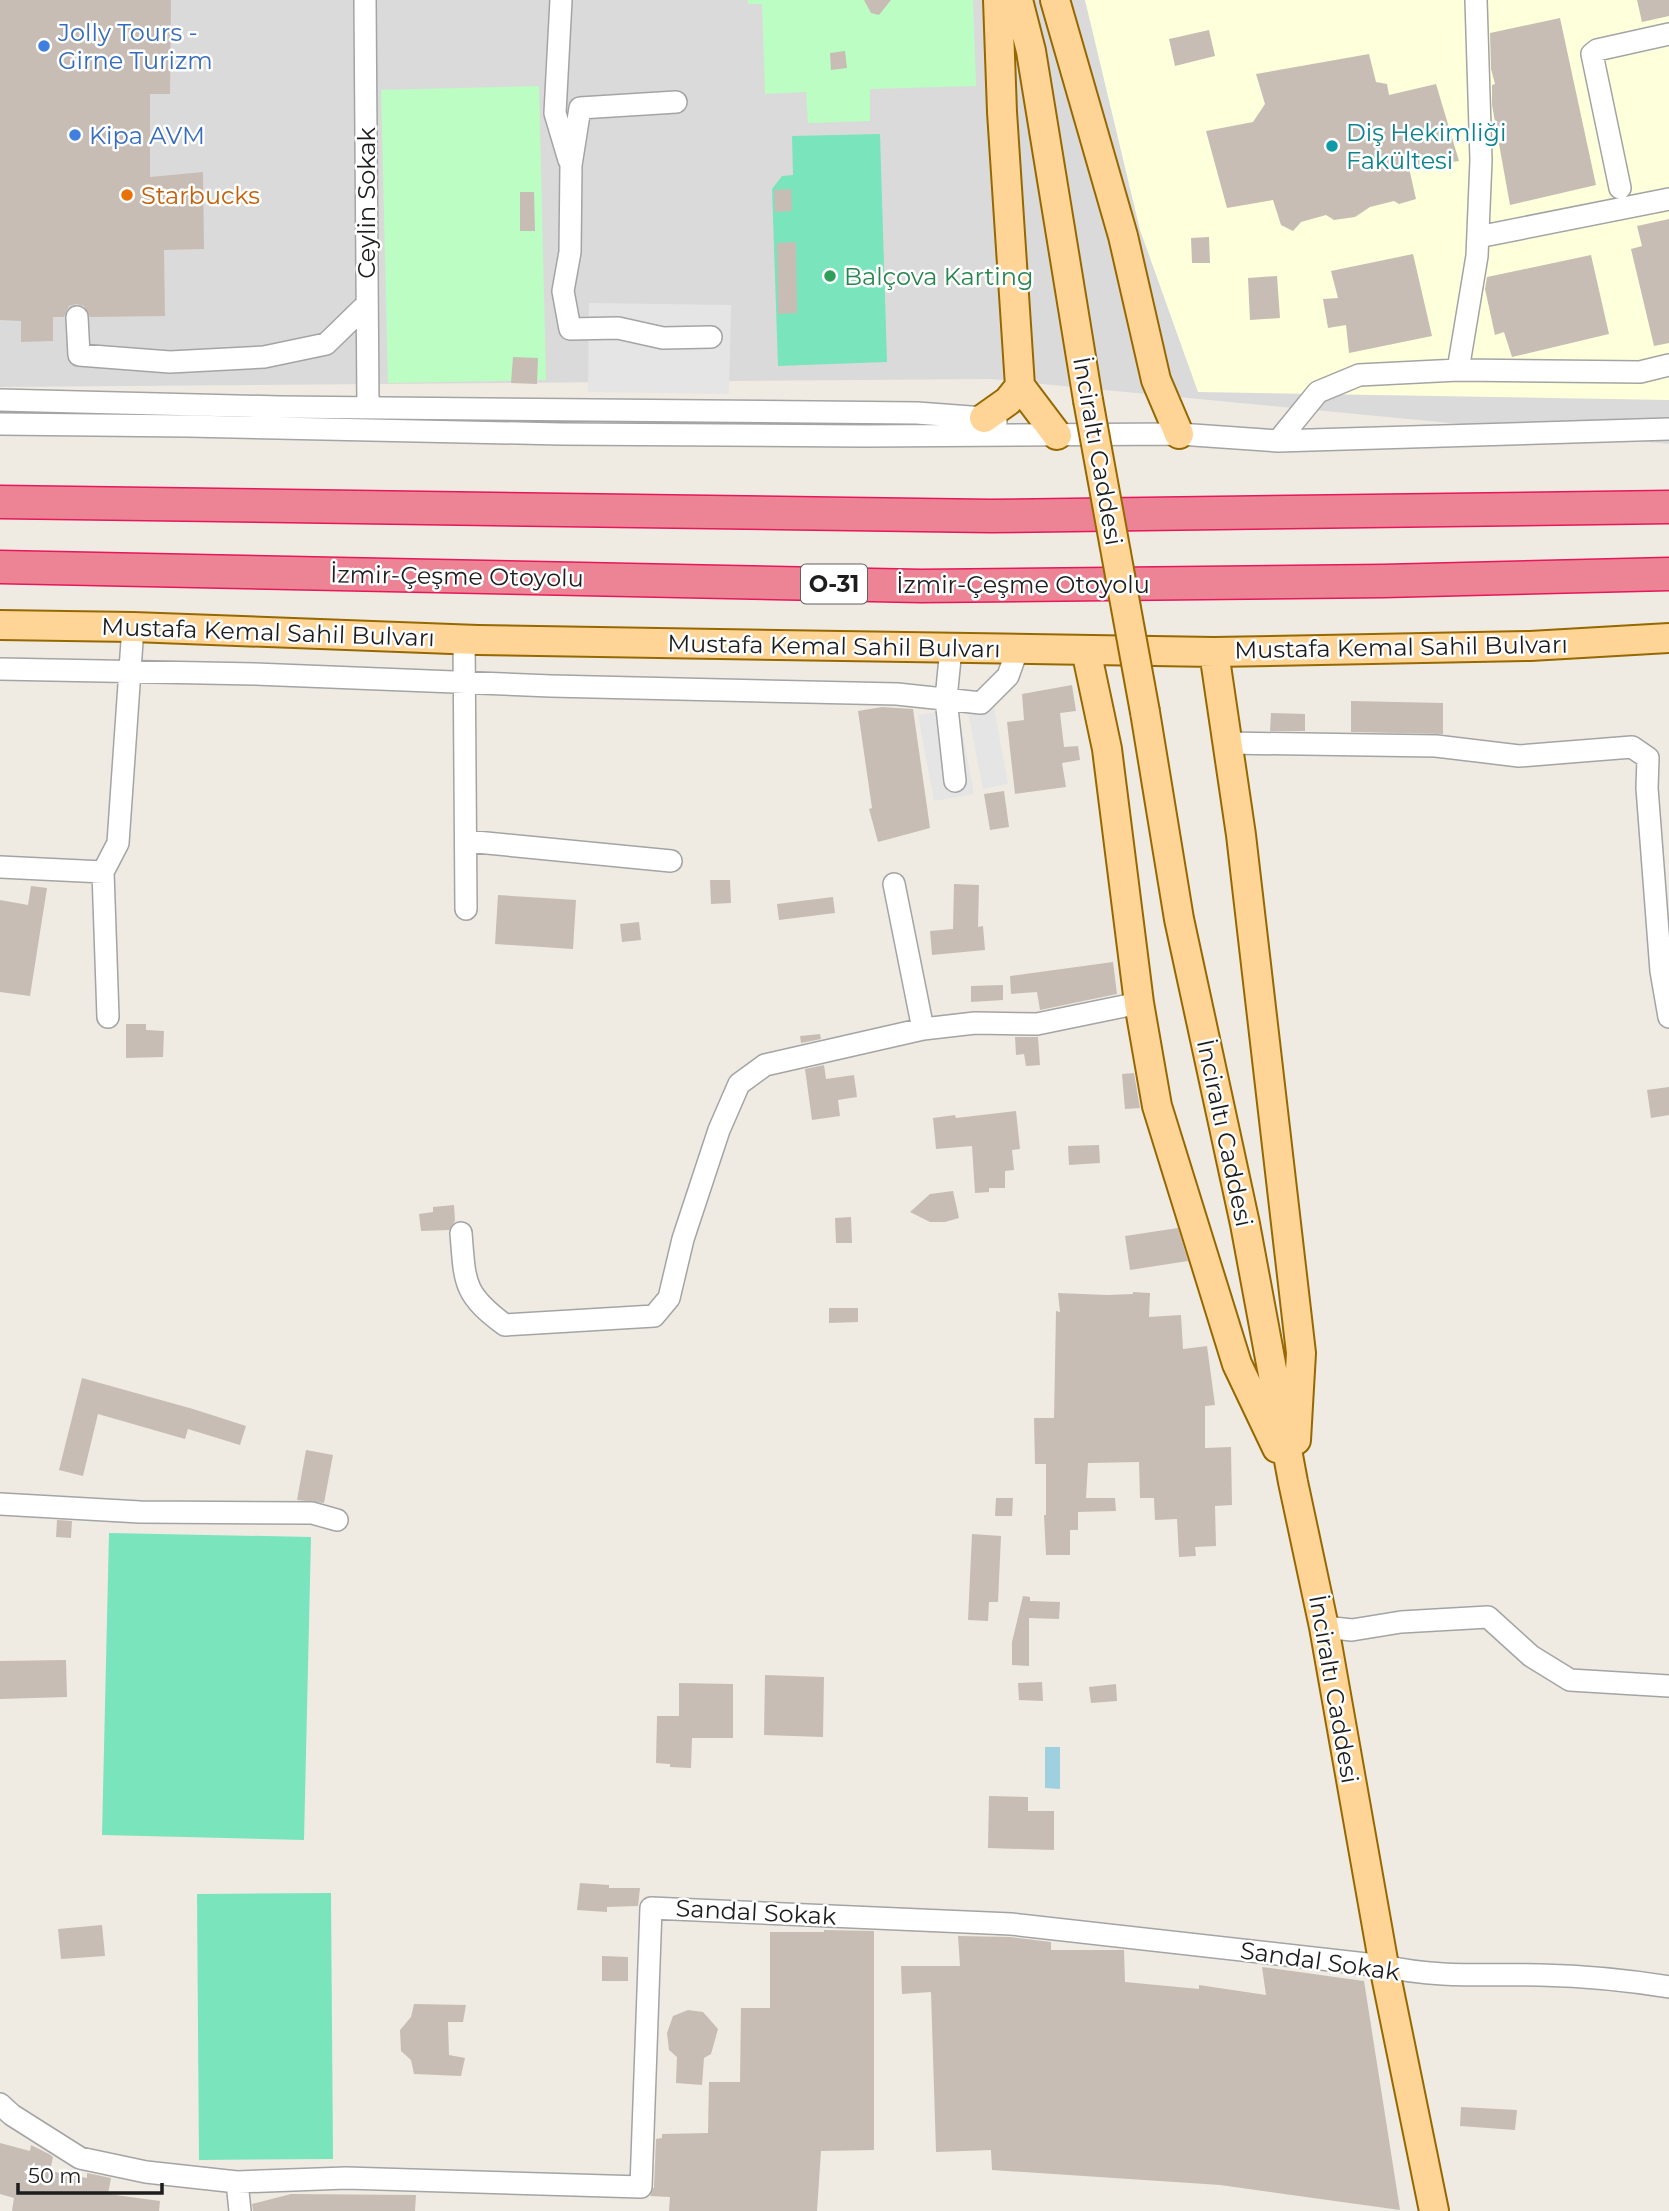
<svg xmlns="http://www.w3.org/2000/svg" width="1669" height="2211" viewBox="0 0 1669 2211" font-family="Montserrat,sans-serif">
<rect width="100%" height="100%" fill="#efebe2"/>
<path fill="#dbdada" d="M 0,0 L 1669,0 L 1669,444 L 991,379 L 0,387 Z"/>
<path fill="#feffdb" d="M 1085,0 L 1669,0 L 1669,400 L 1198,392 L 1140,230 Z"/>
<path fill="#bbfdc2" d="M 748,0 L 973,0 L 976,86 L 870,89 L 870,121 L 808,123 L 806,92 L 765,94 L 762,4 L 748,4 Z
M 539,86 L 546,380 L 388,383 L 381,90 Z"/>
<path fill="#7ae4bd" d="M 880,134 L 887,362 L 778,366 L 772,189 L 782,176 L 793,175 L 792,136 Z
M 109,1533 L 311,1537 L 304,1840 L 102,1835 Z
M 331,1893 L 333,2159 L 199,2160 L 197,1894 Z"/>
<path fill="#e5e5e5" d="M 589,303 L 731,305 L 729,394 L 588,392 Z
M 958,708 L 974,794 L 934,801 L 918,715 Z
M 994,708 L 1008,784 L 983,789 L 968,712 Z"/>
<path fill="#9fd0e0" d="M 1045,1747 L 1060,1747 L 1060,1789 L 1045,1788 Z"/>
<path fill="#c7bdb5" d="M 0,0 L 171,0 L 170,94 L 150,94 L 150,177 L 203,172 L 204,249 L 164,250 L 165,316 L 90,317 L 84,306 L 76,304 L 69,306 L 64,317 L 53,317 L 53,341 L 21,342 L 21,321 L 0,320 Z
M 864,0 L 891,0 L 879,15 L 871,13 Z
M 1637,0 L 1669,0 L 1669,16 L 1642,22 Z
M 1560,18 L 1596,185 L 1510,205 L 1492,105 L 1492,85 L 1495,84 L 1491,69 L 1490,33 Z
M 1209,30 L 1215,56 L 1175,66 L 1169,39 Z
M 845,51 L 847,68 L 831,70 L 830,53 Z
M 1369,54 L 1376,82 L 1387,84 L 1389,95 L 1436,84 L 1459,161 L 1409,168 L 1416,199 L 1399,204 L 1394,201 L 1370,207 L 1355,217 L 1334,220 L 1326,215 L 1301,222 L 1293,231 L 1281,225 L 1273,200 L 1227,208 L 1206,131 L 1253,122 L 1265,104 L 1256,74 Z
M 791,189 L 792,211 L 775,212 L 774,190 Z
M 520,192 L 534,192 L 535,231 L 520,231 Z
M 1669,219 L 1669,343 L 1654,346 L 1631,249 L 1642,246 L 1637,226 Z
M 1209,237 L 1210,263 L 1192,263 L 1191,238 Z
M 796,242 L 797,313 L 778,314 L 777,243 Z
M 1413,254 L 1432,336 L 1349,353 L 1346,325 L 1328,328 L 1323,299 L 1338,298 L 1331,271 Z
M 1591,255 L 1609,334 L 1512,357 L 1504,332 L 1495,335 L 1485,289 L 1487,277 Z
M 1277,276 L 1280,318 L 1250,320 L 1248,278 Z
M 513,357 L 538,358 L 537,384 L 511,383 Z
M 1072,685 L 1076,711 L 1060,713 L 1064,747 L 1078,746 L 1080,760 L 1062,763 L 1066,787 L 1015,794 L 1007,722 L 1024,720 L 1022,694 Z
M 1351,701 L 1443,703 L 1443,734 L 1351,732 Z
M 882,707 L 913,709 L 930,828 L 878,842 L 869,809 L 872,808 L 858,711 Z
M 1271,713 L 1305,714 L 1305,731 L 1270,731 Z
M 1004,791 L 1009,827 L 990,830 L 984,794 Z
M 710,880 L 730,880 L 731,903 L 711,904 Z
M 954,884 L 979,885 L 978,927 L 983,926 L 985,950 L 932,955 L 930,931 L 953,929 Z
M 31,886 L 47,888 L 30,996 L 0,992 L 0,900 L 28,905 Z
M 498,895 L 576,900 L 573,949 L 495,944 Z
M 833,897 L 835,913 L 779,920 L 777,904 Z
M 639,922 L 641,940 L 622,942 L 620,924 Z
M 1113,962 L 1117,994 L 1040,1010 L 1037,992 L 1011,994 L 1010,976 Z
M 1003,985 L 1003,1000 L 971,1002 L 971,986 Z
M 126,1024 L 146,1024 L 146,1030 L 164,1031 L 163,1057 L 126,1058 Z
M 820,1034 L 821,1039 L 801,1043 L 800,1036 Z
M 1015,1037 L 1038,1037 L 1040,1065 L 1026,1066 L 1024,1054 L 1016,1055 Z
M 824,1065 L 826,1079 L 854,1075 L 857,1097 L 838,1100 L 840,1116 L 812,1120 L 805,1069 Z
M 1134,1073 L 1140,1108 L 1125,1109 L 1122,1074 Z
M 1669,1087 L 1669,1115 L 1651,1118 L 1647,1090 Z
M 1016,1111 L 1020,1149 L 1012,1150 L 1014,1170 L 1005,1171 L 1005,1188 L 989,1188 L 989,1192 L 975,1193 L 972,1146 L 936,1149 L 933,1118 L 955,1115 L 956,1118 Z
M 1099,1145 L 1100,1163 L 1069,1165 L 1068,1146 Z
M 953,1191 L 959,1218 L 945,1222 L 930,1222 L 910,1212 L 930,1194 Z
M 454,1205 L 455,1221 L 449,1230 L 421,1231 L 419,1214 L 433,1212 L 433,1207 Z
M 851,1217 L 852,1243 L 836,1243 L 835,1218 Z
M 1178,1228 L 1188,1261 L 1130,1270 L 1125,1236 Z
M 1133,1292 L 1150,1293 L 1149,1317 L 1181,1315 L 1183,1349 L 1207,1346 L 1215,1405 L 1205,1406 L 1205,1448 L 1231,1447 L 1232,1505 L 1215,1506 L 1216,1546 L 1195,1547 L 1196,1556 L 1179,1557 L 1177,1519 L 1155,1520 L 1154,1498 L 1140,1498 L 1139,1462 L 1088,1463 L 1086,1498 L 1115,1498 L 1116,1511 L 1078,1512 L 1078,1530 L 1070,1530 L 1070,1555 L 1046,1555 L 1044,1515 L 1046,1515 L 1046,1464 L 1035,1464 L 1034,1418 L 1054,1418 L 1056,1311 L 1060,1312 L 1058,1293 L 1107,1295 L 1133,1294 Z
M 829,1308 L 858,1308 L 858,1322 L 829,1323 Z
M 82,1378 L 193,1409 L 246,1426 L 240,1445 L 188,1429 L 185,1439 L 98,1414 L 83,1476 L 59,1470 Z
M 306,1450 L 333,1455 L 324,1503 L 297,1500 Z
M 996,1498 L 1013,1498 L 1012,1516 L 995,1516 Z
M 57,1520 L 72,1521 L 71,1538 L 56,1537 Z
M 972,1534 L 1001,1536 L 998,1602 L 989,1602 L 988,1621 L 968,1620 Z
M 1023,1596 L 1030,1597 L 1030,1601 L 1060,1602 L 1059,1619 L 1029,1618 L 1029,1666 L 1012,1665 L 1012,1642 Z
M 66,1660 L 67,1697 L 0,1699 L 0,1661 Z
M 765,1675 L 824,1677 L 823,1737 L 764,1735 Z
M 1042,1682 L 1043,1701 L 1019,1700 L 1018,1683 Z
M 679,1683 L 733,1684 L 733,1738 L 692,1738 L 691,1768 L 670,1767 L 670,1764 L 656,1763 L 657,1716 L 679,1716 Z
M 1116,1684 L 1117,1701 L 1091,1703 L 1089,1687 Z
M 989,1796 L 1028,1797 L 1028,1811 L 1054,1811 L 1054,1850 L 988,1848 Z
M 580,1883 L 609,1885 L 609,1888 L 640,1888 L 638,1906 L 607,1907 L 607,1912 L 577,1910 Z
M 102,1925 L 105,1956 L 61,1959 L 58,1929 Z
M 824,1930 L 874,1931 L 874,2150 L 821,2151 L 817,2211 L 669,2211 L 670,2197 L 650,2196 L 654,2187 L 656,2139 L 662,2138 L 662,2134 L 708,2133 L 709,2082 L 740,2082 L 741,2008 L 770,2008 L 770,1932 L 824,1932 Z
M 958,1936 L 1010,1937 L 1051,1942 L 1051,1950 L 1124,1950 L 1125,1982 L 1199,1989 L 1199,1985 L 1266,1995 L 1262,1967 L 1364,1981 L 1400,2210 L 1220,2185 L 992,2170 L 991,2150 L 936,2152 L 931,1992 L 902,1994 L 901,1966 L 960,1966 Z
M 602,1956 L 628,1957 L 628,1981 L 602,1981 Z
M 414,2004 L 466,2005 L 463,2022 L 448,2022 L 449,2055 L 465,2058 L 461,2076 L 414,2074 L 411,2060 L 401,2051 L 400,2030 L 411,2017 Z
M 688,2010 L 703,2012 L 718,2029 L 711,2054 L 704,2058 L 702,2085 L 676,2083 L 677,2057 L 669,2050 L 667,2033 L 673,2016 Z
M 1461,2107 L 1517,2110 L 1515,2130 L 1460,2126 Z
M 0,2143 L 30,2151 L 31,2145 L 49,2154 L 53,2157 L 50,2171 L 87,2178 L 87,2173 L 111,2178 L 108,2194 L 160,2201 L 159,2211 L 12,2211 L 14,2198 L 0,2194 Z
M 291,2194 L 416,2195 L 415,2211 L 253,2211 L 252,2204 Z"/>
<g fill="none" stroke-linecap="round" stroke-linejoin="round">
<defs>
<path id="minor" d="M 365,0 L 368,407
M 561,0 L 555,113 L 569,160
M 676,102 L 580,108 L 571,165 L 570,252 L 563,291 L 570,329 L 618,328 L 663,338 L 711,337
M 1620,188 L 1592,54 L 1597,50 L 1669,34
M 1478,237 L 1669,199
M 77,317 L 79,355 L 170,362 L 264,357 L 326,344 L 367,304
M 1458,370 L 1477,256 L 1481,160 L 1476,0
M 0,400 L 279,407 L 917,413 L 984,418 L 996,422
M 0,424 L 188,426 L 561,434 L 865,436 L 1179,434 L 1278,441 L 1669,429
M 1278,441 L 1318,392 L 1359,375 L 1458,370 L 1640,372 L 1669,365
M 464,639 L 466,909
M 951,648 L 946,699 L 955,781
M 0,669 L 255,674 L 551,686 L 897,694 L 981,703 L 1008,676 L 1018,648
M 1227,743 L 1436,746 L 1519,756 L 1632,747 L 1648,758 L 1647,788 L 1661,971 L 1669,1017
M 466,841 L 671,861
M 0,867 L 103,872
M 894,884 L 923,1029 L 975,1023 L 1037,1024 L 1139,1003
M 108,1017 L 103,872 L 118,843 L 133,627
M 461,1233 C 465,1283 463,1294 505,1325 L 654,1316 L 669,1298 L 683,1239 L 719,1130 L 739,1084 L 765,1065 L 923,1029
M 0,1504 L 140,1512 L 312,1513 L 337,1520
M 1324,1627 L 1352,1630 L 1401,1622 L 1488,1617 L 1531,1656 L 1570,1680 L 1669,1686
M 0,2104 L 12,2115 L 80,2158 L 146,2172 L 237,2182 L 346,2178 L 641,2187 L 651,1908 L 1011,1924 L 1384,1966 C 1435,1978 1487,1974 1540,1975 C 1583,1976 1627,1980 1669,1987
M 237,2182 L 240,2211"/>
<path id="major" d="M 998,0 L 1002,112 L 1020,386 L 1057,435
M 1018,0 L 1031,51 L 1088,400
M 1055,0 L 1123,236 L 1156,380 L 1179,434
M 984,418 L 1008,401 L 1020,386
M 0,625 L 133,627 L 478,640 L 1214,652 L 1530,646 L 1669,638
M 1086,650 L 1107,749 L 1139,1003 L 1157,1106 L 1237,1364 L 1277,1448
M 1214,652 L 1241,835 L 1301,1353 L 1296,1440
M 1145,712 L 1179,919 L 1245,1224 L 1293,1482 L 1324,1627 L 1384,1966 L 1434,2211"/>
<path id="highway" d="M 0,502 L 991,516 L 1669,507
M 0,567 L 921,586 L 1384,581 L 1669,574"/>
</defs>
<use href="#minor" stroke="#a4a4a4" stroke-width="24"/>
<use href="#major" stroke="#966800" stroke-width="32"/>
<use href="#highway" stroke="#e51859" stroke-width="35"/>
<use href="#minor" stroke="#fff" stroke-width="21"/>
<use href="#major" stroke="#ffd497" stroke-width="28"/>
<use href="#highway" stroke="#ec8495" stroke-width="32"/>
<defs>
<path id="major-bridge" d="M 1088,400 L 1145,712"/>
</defs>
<use href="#major-bridge" stroke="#966800" stroke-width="32" stroke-linecap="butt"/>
<use href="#major-bridge" stroke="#ffd497" stroke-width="28"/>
</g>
<g fill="#3f7fe0" stroke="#fff" stroke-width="2.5">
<circle cx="44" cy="46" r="7"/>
<circle cx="75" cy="135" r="7"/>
</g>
<circle fill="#0f9aa8" stroke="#fff" stroke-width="2.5" cx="1332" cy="146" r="7"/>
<circle fill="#e8710a" stroke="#fff" stroke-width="2.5" cx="127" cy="195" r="7"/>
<circle fill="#2e9e5b" stroke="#fff" stroke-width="2.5" cx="830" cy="276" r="7"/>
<g text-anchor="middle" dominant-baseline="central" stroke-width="5" stroke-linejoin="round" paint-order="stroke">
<rect fill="#fff" stroke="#616161" stroke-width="2" x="801" y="564.5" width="66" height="39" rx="5"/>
<g font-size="23" font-weight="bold" fill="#1d1d1d">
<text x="834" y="584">O-31</text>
</g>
<g font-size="24" fill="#366cbe" stroke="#fff" text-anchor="start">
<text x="58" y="32">Jolly Tours -<tspan x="58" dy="28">Girne Turizm</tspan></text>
<text x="89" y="135">Kipa AVM</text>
</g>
<g font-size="24" fill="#0d838f" stroke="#fff" text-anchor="start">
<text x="1346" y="132">Diş Hekimliği<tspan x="1346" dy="28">Fakültesi</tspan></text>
</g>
<g font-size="24" fill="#c56008" stroke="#fff" text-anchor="start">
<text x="141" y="195">Starbucks</text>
</g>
<g font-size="24" fill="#1d1d1d" stroke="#fff">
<text transform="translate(366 203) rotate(-90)">Ceylin Sokak</text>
<text transform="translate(1098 451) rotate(80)">İnciraltı Caddesi</text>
<text transform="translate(457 576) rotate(1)">İzmir-Çeşme Otoyolu</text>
<text x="1023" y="584">İzmir-Çeşme Otoyolu</text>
<text transform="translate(268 632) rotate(2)">Mustafa Kemal Sahil Bulvarı</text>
<text transform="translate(834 646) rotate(1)">Mustafa Kemal Sahil Bulvarı</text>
<text transform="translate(1401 647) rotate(-1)">Mustafa Kemal Sahil Bulvarı</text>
<text transform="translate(1225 1133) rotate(78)">İnciraltı Caddesi</text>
<text transform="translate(1334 1689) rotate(80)">İnciraltı Caddesi</text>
<text transform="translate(756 1912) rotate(3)">Sandal Sokak</text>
<text transform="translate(1320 1961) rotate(8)">Sandal Sokak</text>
</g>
<g font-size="24" fill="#27864d" stroke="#fff" text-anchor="start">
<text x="844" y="276">Balçova Karting</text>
</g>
</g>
<path d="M18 2183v10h144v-10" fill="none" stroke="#1d1d1d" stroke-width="3.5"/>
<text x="28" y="2183" font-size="21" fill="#1d1d1d" stroke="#ffffff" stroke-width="5" paint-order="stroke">50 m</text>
</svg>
